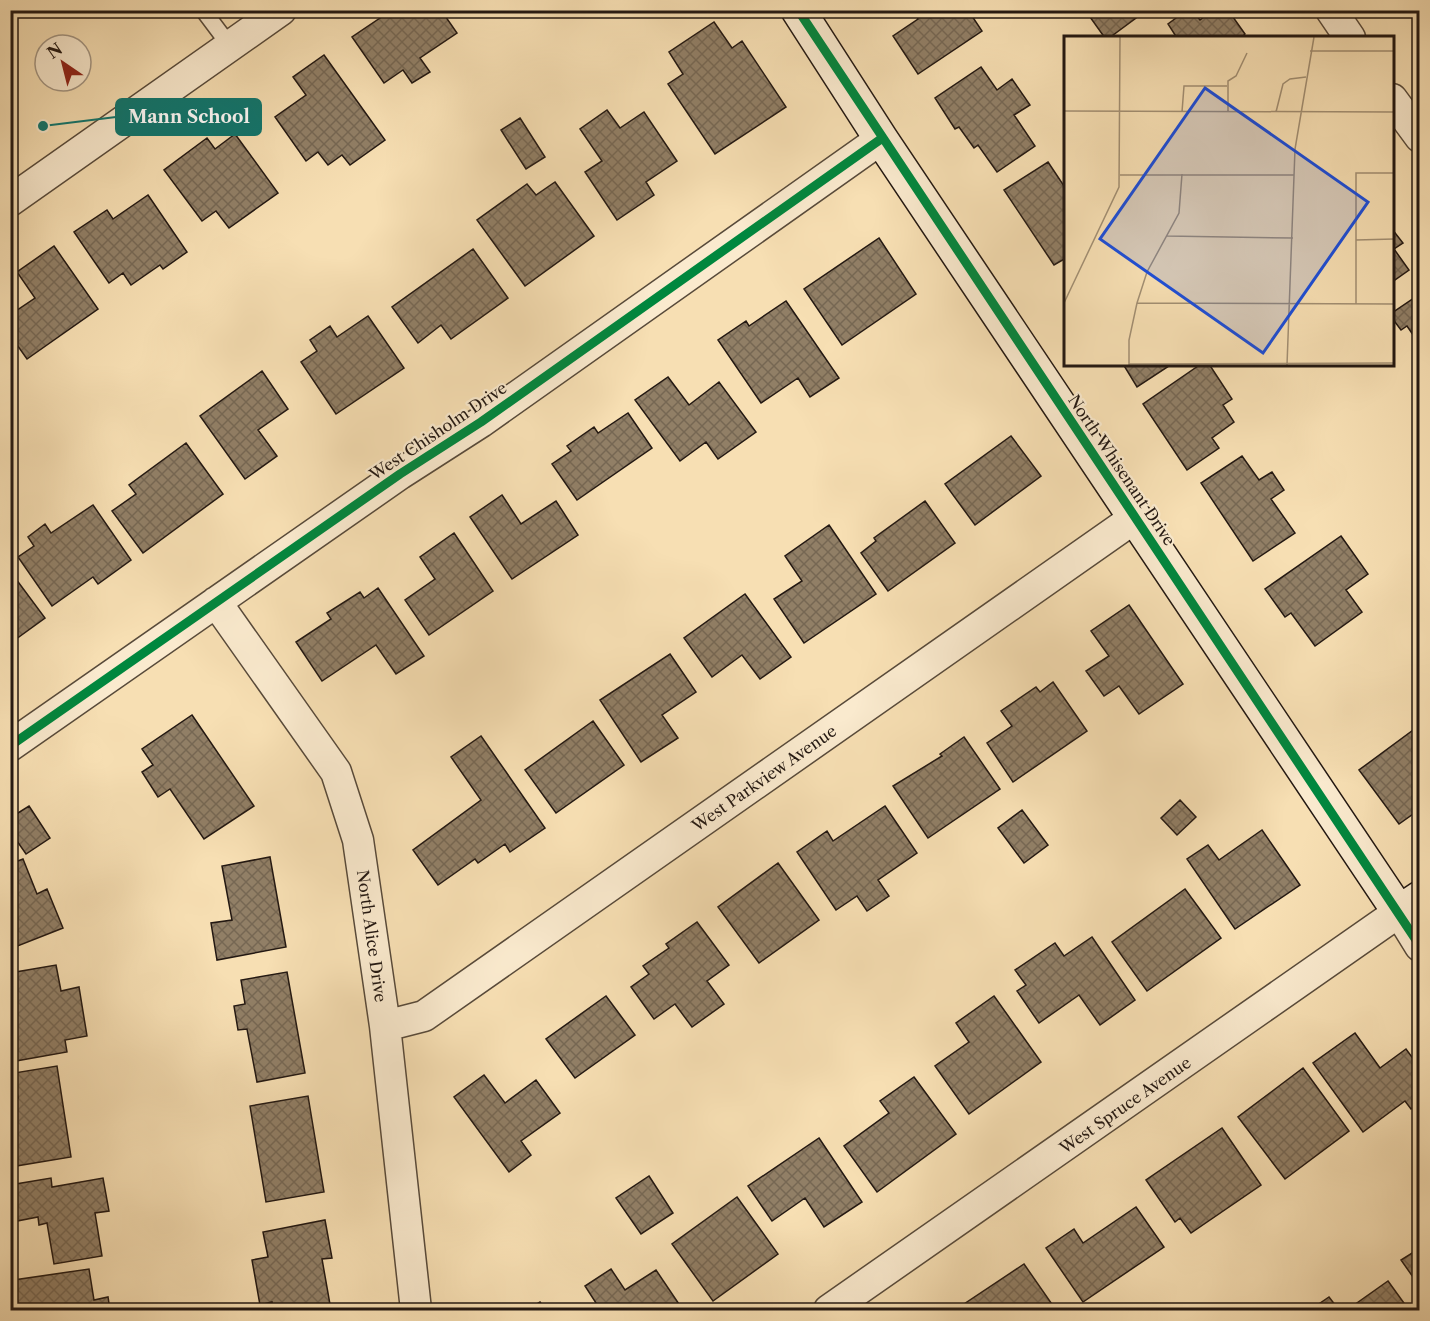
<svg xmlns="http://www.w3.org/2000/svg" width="1430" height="1321" viewBox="0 0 1430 1321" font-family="'Libre Caslon Text',serif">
<defs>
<pattern id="building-cross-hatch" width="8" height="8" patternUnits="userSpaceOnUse" patternTransform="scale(1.5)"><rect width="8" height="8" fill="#917f66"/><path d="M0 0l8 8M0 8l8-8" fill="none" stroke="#766753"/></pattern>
</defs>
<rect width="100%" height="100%" fill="#f7dfb3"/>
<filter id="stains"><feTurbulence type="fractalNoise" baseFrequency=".00333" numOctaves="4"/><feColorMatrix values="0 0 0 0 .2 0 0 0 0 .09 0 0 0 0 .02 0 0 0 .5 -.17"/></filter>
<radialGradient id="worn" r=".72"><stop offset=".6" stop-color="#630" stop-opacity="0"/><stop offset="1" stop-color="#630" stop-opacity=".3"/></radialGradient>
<path fill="url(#building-cross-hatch)" stroke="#231812" stroke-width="1.5" d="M 392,10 L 400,10 L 403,14 L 407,10 L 441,10 L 457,33 L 420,58 L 430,72 L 412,83 L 403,70 L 384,83 L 352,37 Z
M 476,10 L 490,10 L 481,17 Z
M 913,10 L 968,10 L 982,31 L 918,74 L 893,36 L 918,19 Z
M 1085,10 L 1130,10 L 1136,18 L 1109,38 L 1105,38 Z
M 1187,10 L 1192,10 L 1200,20 L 1213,10 L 1228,10 L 1245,34 L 1241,38 L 1177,38 L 1168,24 Z
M 714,22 L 732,48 L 742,41 L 786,107 L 715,154 L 668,84 L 683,74 L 669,52 Z
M 324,55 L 385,140 L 350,165 L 342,155 L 328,165 L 318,152 L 306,161 L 275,117 L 306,95 L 293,77 Z
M 981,67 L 997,90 L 1012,79 L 1030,105 L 1014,115 L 1035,146 L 997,172 L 978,145 L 974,148 L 959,127 L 955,129 L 935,98 Z
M 607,110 L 620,128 L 644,112 L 677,161 L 646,182 L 654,195 L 617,220 L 585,172 L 602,161 L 580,129 Z
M 520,118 L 545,157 L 526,169 L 501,130 Z
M 235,134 L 278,193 L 229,228 L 216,211 L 202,221 L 164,170 L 207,138 L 215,149 Z
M 1048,162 L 1066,189 L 1066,258 L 1054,265 L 1004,190 Z
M 555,182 L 594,236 L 525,286 L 477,220 L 527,184 L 536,195 Z
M 148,195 L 187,252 L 163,269 L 160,265 L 131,285 L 123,273 L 109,283 L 74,232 L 107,210 L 113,219 Z
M 1392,229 L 1403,243 L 1394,249 L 1409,270 L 1392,282 Z
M 879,238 L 916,294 L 842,345 L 804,289 Z
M 54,246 L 98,309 L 27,359 L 10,335 L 10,315 L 35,298 L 17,272 Z
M 473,249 L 508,298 L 451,339 L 441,325 L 418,343 L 392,307 Z
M 1420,294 L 1420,345 L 1407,326 L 1401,330 L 1392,318 L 1392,313 Z
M 786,301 L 839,378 L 810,397 L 798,378 L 761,403 L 718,340 L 746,321 L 749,326 Z
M 368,316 L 404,368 L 336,414 L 301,362 L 317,351 L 310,340 L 330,326 L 337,337 Z
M 1123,364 L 1172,364 L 1137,387 Z
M 1201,364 L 1209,364 L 1232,399 L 1223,405 L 1234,422 L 1212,438 L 1219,448 L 1187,470 L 1143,404 Z
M 262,371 L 288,409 L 258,430 L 277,456 L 245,479 L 200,416 Z
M 668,377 L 689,405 L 719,382 L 756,432 L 718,459 L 706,442 L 680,461 L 635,400 Z
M 628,413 L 652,448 L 577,500 L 552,464 L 571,451 L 567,446 L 594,427 L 598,433 Z
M 1011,436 L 1041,476 L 975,525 L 945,484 Z
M 186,443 L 223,494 L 143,553 L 112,511 L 136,494 L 129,485 Z
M 1242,456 L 1259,480 L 1272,472 L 1284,490 L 1271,499 L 1295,533 L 1253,561 L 1201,483 Z
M 502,495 L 521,524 L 556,501 L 578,535 L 512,579 L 470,517 Z
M 925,501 L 955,543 L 888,591 L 861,553 L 876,541 L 874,538 Z
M 93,505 L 131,560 L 98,584 L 93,577 L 52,606 L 18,557 L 34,546 L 28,537 L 45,524 L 51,533 Z
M 829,525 L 876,594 L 804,643 L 774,599 L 802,581 L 785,556 Z
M 454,533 L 493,591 L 429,635 L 405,600 L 435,579 L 420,557 Z
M 1341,536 L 1368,574 L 1346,590 L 1362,612 L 1315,646 L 1291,613 L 1285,617 L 1265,589 Z
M 10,571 L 45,618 L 12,642 L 10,639 Z
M 378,588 L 424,656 L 396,674 L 376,645 L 322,681 L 296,642 L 331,619 L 327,613 L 360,592 L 364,598 Z
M 745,594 L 791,657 L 760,679 L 742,655 L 712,677 L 684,638 Z
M 1129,605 L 1183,684 L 1139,714 L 1119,686 L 1104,696 L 1086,671 L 1109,656 L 1091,631 Z
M 670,654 L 696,692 L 662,715 L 678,738 L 641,762 L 600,700 Z
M 1053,682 L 1087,731 L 1013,782 L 987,743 L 1012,726 L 1001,711 L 1036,687 L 1040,692 Z
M 192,715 L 254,806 L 204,839 L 170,789 L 158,797 L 142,772 L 153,765 L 142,749 Z
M 593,721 L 624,765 L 556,813 L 525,770 Z
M 1420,725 L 1420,790 L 1415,793 L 1420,799 L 1420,809 L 1399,824 L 1359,770 Z
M 481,736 L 545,828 L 510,852 L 505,844 L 478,863 L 475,859 L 438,885 L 413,850 L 481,800 L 451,757 Z
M 964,737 L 1000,789 L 928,838 L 893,786 L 942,756 L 940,754 Z
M 1180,800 L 1196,817 L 1177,835 L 1161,818 Z
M 29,806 L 50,838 L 26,854 L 10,831 L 10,818 Z
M 885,806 L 917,853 L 878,880 L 889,896 L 867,911 L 857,896 L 836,910 L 797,852 L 827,831 L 833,841 Z
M 1022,810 L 1048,845 L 1024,863 L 998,828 Z
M 1262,830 L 1300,885 L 1235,929 L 1187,859 L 1208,845 L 1219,860 Z
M 270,857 L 286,947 L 217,960 L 211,923 L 232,920 L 222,866 Z
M 23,859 L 37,894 L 47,889 L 63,928 L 10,949 L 10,864 Z
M 778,863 L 819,920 L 759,963 L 718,907 Z
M 1185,889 L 1221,938 L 1147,991 L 1112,942 Z
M 697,922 L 729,965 L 707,981 L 724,1004 L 692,1027 L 675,1004 L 654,1019 L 631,987 L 649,974 L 643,966 L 669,948 L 666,944 Z
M 1092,937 L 1135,1000 L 1100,1025 L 1079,995 L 1039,1023 L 1017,991 L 1026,985 L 1015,970 L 1055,943 L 1064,956 Z
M 56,965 L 61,991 L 79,987 L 87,1036 L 65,1040 L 67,1052 L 10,1062 L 10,973 Z
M 287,972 L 305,1073 L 257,1082 L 247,1029 L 238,1030 L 234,1006 L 245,1004 L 241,980 Z
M 606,996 L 635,1035 L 575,1078 L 546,1039 Z
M 994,996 L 1041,1062 L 969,1114 L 935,1066 L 969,1042 L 956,1023 Z
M 1355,1033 L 1380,1068 L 1406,1049 L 1420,1068 L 1420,1103 L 1411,1109 L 1405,1101 L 1363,1132 L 1313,1063 Z
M 57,1066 L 71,1157 L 10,1167 L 10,1126 L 16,1125 L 12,1099 L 18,1098 L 14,1073 Z
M 1303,1068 L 1349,1131 L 1285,1179 L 1238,1117 Z
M 484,1075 L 505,1103 L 536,1080 L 560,1113 L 521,1141 L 531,1155 L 509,1172 L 454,1097 Z
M 914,1077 L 956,1134 L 877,1192 L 844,1146 L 889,1113 L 880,1101 Z
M 308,1096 L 324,1192 L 266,1202 L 250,1106 Z
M 1222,1128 L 1261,1185 L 1191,1233 L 1180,1218 L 1175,1222 L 1146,1180 Z
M 819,1138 L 862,1202 L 824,1227 L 805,1198 L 772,1221 L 748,1186 Z
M 649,1176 L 673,1213 L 641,1234 L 616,1198 Z
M 51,1178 L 52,1187 L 103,1178 L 109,1211 L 95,1213 L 102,1256 L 54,1264 L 47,1223 L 39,1225 L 38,1217 L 12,1222 L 10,1185 Z
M 737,1197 L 778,1254 L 713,1301 L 672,1244 Z
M 1136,1207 L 1164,1247 L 1083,1302 L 1046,1248 L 1074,1229 L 1083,1243 Z
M 325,1220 L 332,1258 L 322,1259 L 331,1310 L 274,1310 L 272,1302 L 260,1305 L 252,1260 L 268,1257 L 263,1232 Z
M 1420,1248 L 1420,1287 L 1401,1260 Z
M 1024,1264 L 1056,1310 L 955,1310 Z
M 89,1269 L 94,1300 L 108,1297 L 110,1310 L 19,1310 L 14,1280 Z
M 611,1269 L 625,1290 L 656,1270 L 683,1310 L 591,1310 L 598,1306 L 585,1286 Z
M 1388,1281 L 1409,1310 L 1347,1310 Z
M 1329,1297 L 1339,1310 L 1310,1310 Z
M 540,1302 L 546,1310 L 527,1310 Z"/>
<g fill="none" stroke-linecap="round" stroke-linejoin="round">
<defs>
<path id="lane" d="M 203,10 L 230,46"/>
<path id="street" d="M 1331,10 L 1350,38
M 1392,99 L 1420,137
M 10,201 L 281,10
M 216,602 L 336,772 L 358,840 L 385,1026 L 416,1310
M 10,746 L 400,474 L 481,422 L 881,139
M 385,1026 L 424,1016 L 1136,517
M 829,1310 L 1399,912 L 1420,946"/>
<path id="secondary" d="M 798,10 L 881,139 L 1399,912 L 1420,898"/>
</defs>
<use href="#lane" stroke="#584a3a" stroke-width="18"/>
<use href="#street" stroke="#584a3a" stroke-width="33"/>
<use href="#secondary" stroke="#231812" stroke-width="36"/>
<use href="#lane" stroke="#faeace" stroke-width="15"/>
<use href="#street" stroke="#faeace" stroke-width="30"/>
<use href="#secondary" stroke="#faeace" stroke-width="33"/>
<defs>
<path id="cycleway" d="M 798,10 L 1420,946
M 10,746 L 400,474 L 481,422 L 881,139"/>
</defs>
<use href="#cycleway" stroke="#faeace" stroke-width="13"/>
<use href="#cycleway" stroke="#00873e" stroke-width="9"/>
</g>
<g text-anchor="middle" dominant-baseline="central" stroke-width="4.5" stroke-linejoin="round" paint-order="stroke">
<g font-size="16" fill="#231812" stroke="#faeace">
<text transform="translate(438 431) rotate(-34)">West Chisholm Drive</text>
<text transform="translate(1122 470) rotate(56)">North Whisenant Drive</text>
<text transform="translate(764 778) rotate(-35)">West Parkview Avenue</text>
<text transform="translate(372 936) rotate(82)">North Alice Drive</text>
<text transform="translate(1125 1105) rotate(-35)">West Spruce Avenue</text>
</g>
</g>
<g transform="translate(1064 36)">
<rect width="330" height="330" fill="#f7dfb3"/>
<path fill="none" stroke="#a28f73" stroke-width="1.5" d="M 246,15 L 330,15M 0,75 L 330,76M 118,76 L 120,50 L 163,50M 164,76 L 164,45 L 172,40 L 183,17M 212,76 L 219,48 L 226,43 L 242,41M 56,139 L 230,139M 103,200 L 229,202M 292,204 L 330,203M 0,267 L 55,151 L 56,1M 73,267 L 330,268M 292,268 L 292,137 L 330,137M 65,328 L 330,327M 65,329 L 65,304 L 73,267 L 83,236 L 115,177 L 118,138M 223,329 L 231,113 L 250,1"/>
<path fill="#1d4ed8" fill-opacity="0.15" stroke="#1d4ed8" stroke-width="3" d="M 141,52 L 304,166 L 199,317 L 36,203 Z"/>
<rect width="330" height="330" fill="none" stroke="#231812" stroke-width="3"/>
</g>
<path fill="none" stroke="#0f766e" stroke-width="2" d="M43 126L116 117"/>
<circle fill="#0f766e" stroke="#faeace" stroke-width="2" cx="43" cy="126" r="6"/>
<rect fill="#0f766e" stroke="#0f766e" stroke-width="2" x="116" y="99" width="145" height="36" rx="6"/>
<g font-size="18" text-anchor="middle" font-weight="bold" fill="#fff">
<text x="189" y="123">Mann School</text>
</g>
<rect width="1430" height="1321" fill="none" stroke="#f7dfb3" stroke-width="36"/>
<rect x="12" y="12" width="1406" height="1297" fill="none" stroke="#231812" stroke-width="3"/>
<rect x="18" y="18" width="1394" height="1285" fill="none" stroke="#231812" stroke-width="1.5"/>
<g transform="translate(63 63) rotate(325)"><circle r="28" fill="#faeace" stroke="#a49683" stroke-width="1.5"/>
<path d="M0-4.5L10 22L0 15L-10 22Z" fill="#8f2418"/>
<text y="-9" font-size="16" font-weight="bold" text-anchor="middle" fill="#231812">N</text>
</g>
<rect width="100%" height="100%" filter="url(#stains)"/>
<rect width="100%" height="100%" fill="url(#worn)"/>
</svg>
